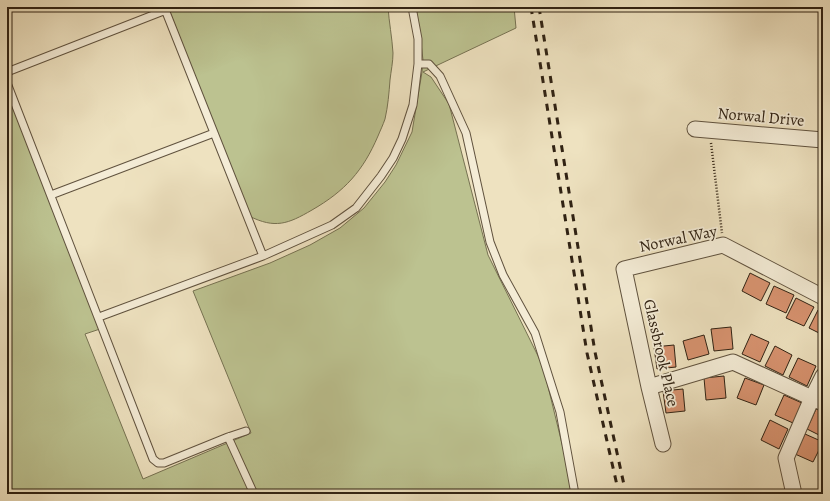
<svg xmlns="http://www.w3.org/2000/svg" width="830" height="501" viewBox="0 0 830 501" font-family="Alegreya,serif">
<rect width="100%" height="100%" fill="#eee2c0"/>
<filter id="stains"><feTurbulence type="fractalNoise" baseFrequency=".005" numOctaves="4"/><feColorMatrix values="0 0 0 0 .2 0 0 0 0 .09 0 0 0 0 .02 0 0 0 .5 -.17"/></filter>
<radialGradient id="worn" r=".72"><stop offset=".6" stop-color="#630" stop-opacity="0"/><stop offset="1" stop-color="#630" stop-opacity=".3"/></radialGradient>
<path fill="#bcc290" stroke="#767252" d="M 168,7 L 388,7 C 389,22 392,37 393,53 C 393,62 391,71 390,80 C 389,93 388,106 385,119 C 383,125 380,131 378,136 C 363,171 345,191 312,210 C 288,224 275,229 249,216 Z
M 415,7 L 514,7 L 516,28 L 423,72 L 431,77 L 449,104 L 488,255 L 543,366 L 563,448 L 573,494 L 7,494 L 7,91 L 100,329 L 85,334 L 143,479 L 251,433 L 193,291 L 270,263 L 310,245 L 340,228 L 364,208 L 385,182 L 396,165 L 412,132 L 422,72 L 423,60 L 421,43 Z"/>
<path fill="#d89370" stroke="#302213" d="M 750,273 L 770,283 L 761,301 L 742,291 Z
M 774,286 L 794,295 L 786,313 L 766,304 Z
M 796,298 L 814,307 L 804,326 L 786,318 Z
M 818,310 L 823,313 L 823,335 L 809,328 Z
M 731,327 L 733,349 L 714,351 L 711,329 Z
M 751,334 L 769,342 L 760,362 L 742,354 Z
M 704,335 L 709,354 L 688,360 L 683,341 Z
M 674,345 L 676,367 L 657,369 L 654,347 Z
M 775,346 L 792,355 L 783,375 L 765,366 Z
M 798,358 L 816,366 L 807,386 L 789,377 Z
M 724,376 L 726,398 L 706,400 L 704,378 Z
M 745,378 L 764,385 L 756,405 L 737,398 Z
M 683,389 L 685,411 L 666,413 L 663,391 Z
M 784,395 L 802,403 L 793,423 L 775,415 Z
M 816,409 L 823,412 L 823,437 L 807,429 Z
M 770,420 L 788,429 L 779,449 L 761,440 Z
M 805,434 L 823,442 L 813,462 L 795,454 Z"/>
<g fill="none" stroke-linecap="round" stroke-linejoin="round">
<defs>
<path id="lane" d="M 164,7 L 263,256
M 418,64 L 429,64 L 440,76 L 466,133 L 490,242 L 503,275 L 535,333 L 560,412 L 575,494
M 7,72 L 166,10
M 7,83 L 153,459 L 158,463 L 164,463 L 228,437 L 246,431
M 51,195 L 214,133
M 99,317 L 263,256 L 332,225 L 356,208 L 381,176 L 393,158 L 402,139 L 413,105 L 418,64 L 418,39 L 412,7
M 228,437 L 254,494"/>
<path id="street" d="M 695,129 L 823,140
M 649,387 L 733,362 L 823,403
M 663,444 L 649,387 L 624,269 L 723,245 L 823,297
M 794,494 L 786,458 L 812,398 L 823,376"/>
</defs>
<use href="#lane" stroke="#60523e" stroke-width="9"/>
<use href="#street" stroke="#60523e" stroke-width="17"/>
<path stroke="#302213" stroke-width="2.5" stroke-dasharray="1 2" stroke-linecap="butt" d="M 711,143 L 722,233"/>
<use href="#lane" stroke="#f4ecd6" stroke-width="7"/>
<use href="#street" stroke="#f4ecd6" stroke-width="15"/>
<path stroke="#302213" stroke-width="3" stroke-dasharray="7 7" stroke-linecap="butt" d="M 531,7 L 587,353 L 619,494
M 539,7 L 595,352 L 626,494"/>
</g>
<g text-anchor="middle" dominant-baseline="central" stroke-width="3.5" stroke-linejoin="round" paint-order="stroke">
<g font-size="16" fill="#302213" stroke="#f4ecd6">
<text transform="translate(761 117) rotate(5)">Norwal Drive</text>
<text transform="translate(678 239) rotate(-12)">Norwal Way</text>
<text transform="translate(661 353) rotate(77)">Glassbrook Place</text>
</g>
</g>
<rect width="830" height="501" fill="none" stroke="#eee2c0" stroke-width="24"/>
<rect x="8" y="8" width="814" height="485" fill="none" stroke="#302213" stroke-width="2"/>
<rect x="12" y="12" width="806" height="477" fill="none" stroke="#302213"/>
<rect width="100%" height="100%" filter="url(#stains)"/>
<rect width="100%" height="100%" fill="url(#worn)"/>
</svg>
